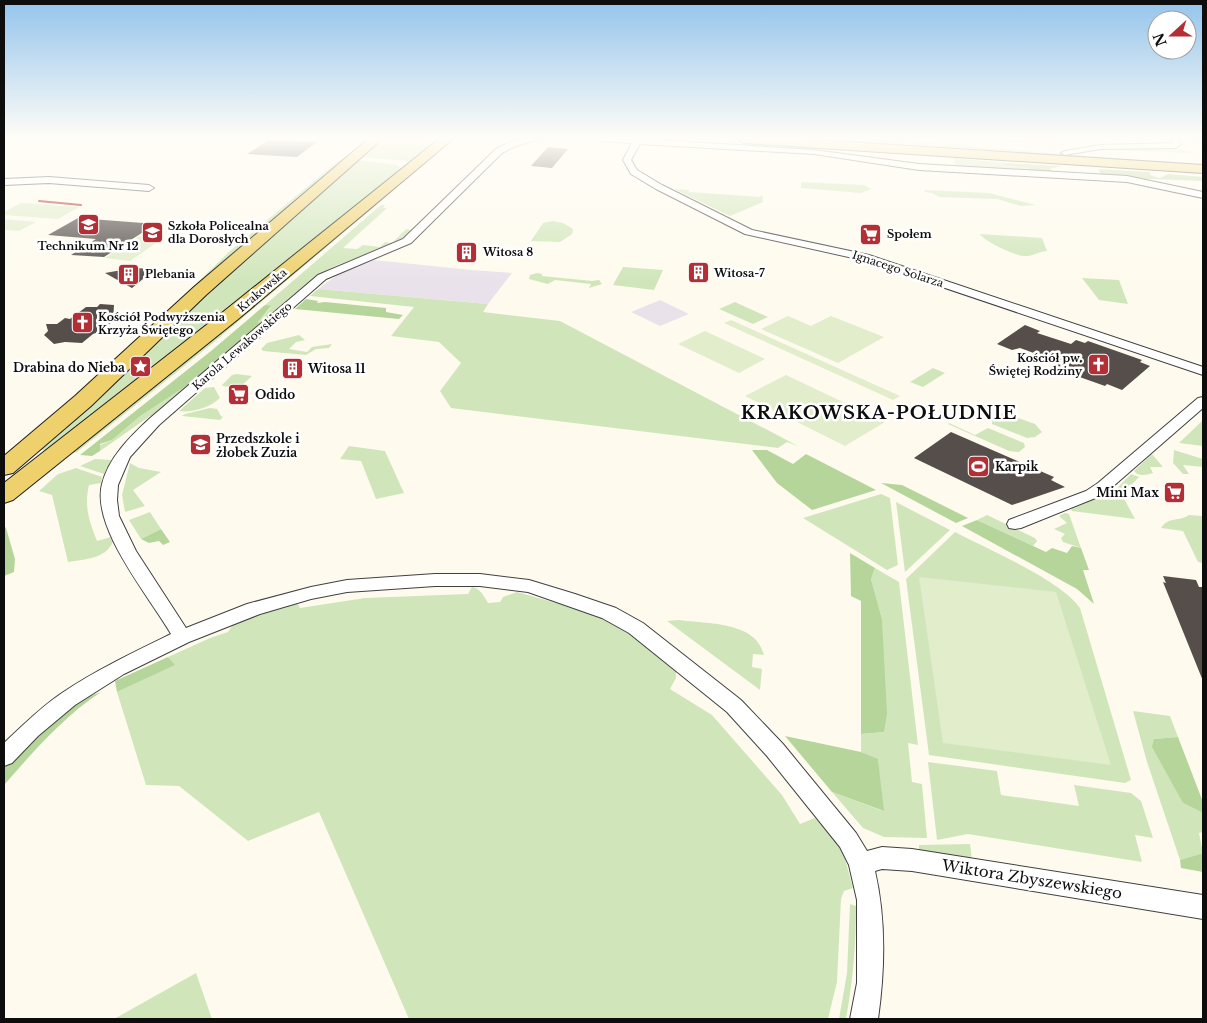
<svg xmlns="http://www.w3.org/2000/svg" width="1207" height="1023" viewBox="0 0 1207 1023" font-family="'Libre Baskerville',serif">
<rect width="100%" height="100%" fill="#fefbee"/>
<path fill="#eae2eb" d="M 374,260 L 471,270 L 512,273 L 488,304 L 318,289 L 340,273 Z
M 660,300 L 689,314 L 660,326 L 631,312 Z"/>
<path fill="#d0e6ba" d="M 383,139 L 439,139 L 410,161 L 362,157 Z
M 782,139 L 890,139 L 908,141 L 905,149 Z
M 958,139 C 984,139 1048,133 1068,146 Z
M 913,141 L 1087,156 L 1089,160 L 910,149 Z
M 1182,149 L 1196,153 L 1106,150 L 1106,149 Z
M 953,158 L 1004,163 L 1005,165 L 1029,168 L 1029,170 L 956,166 Z
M 339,160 L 345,161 L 172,311 L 167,312 L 230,251 Z
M 359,160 L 396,165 L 403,169 L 49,451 L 37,449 L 222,279 Z
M 801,182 L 864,185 L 871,189 L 861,193 L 801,188 Z
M 674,189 L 689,190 L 689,192 L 760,197 L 762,195 L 763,202 L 730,216 Z
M 924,190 L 989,193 L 1036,205 L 1021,206 L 997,199 L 939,197 L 932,193 L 925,192 Z
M 370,205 L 376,205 L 213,343 L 77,452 L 66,454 Z
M 381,205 L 385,205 L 383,208 L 387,208 L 343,248 L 357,249 L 363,245 L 380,247 L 385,242 L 392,243 L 406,229 L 411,230 L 411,232 C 387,252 355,255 327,270 C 303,284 282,305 261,324 L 258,322 L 271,307 L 265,305 Z
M 553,221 L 563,223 L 573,229 L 572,234 L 560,242 L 531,241 L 543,223 Z
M 980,234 L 1042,238 L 1047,251 C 1039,251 1032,257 1024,256 C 1013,255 984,241 980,234 Z
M 623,267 L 663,270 L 654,290 L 613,285 Z
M 537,273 L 542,274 L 542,276 L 592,281 L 599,280 L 602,284 L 589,288 L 591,284 L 555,280 L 548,284 L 529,279 L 530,275 Z
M 1082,278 L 1119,280 L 1128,304 L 1099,300 Z
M 318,289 L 488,304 L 483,312 L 560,321 L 798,446 L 787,442 L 778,448 L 451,408 L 440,391 L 461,363 L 439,342 L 391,336 L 414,307 L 310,296 Z
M 735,302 L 737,303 L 768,317 L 753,324 L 719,309 Z
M 299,335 L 305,340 L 296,342 L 289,349 L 307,352 L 312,347 L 332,344 L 329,348 L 316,349 L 306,355 L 263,351 L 261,349 L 267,343 Z
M 933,368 L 945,373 L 923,387 L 910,382 Z
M 237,374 L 252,376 L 239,388 L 223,386 L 222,385 L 232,375 Z
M 192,382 L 154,416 L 150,416 L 100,451 L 100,445 L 112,440 L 139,417 Z
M 214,387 L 220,398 C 211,407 192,413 179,411 L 205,388 Z
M 210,408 L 217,409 L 221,416 L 223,417 L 220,420 L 182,416 L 185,414 Z
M 1004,413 L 1035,424 L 1042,432 L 1035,437 L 1027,438 L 992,424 L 992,419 L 998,414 Z
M 1203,420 L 1203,446 L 1179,443 Z
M 949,423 L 975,435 L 988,428 L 1024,443 L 1025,447 L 1019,452 L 1009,451 L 948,424 Z
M 349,446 L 385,451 L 404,493 L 376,499 L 361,461 L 340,459 Z
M 1174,450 L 1203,459 L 1203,467 L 1183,465 L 1189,474 L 1183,474 L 1173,463 Z
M 1152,454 L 1163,467 L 1150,467 L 1153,473 C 1146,475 1139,477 1134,471 Z
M 95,459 L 112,460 L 104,474 L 80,466 Z
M 130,463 L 139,468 L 161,472 L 133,490 L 145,506 L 125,512 L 122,495 Z
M 76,468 L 102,477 L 101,483 L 89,485 C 84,506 89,521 97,541 L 111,537 L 113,542 C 105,559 86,559 68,562 L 52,495 L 39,491 L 58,474 Z
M 1131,474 L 1139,477 L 1122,495 L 1135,519 L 1072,511 L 1071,509 L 1117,488 Z
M 881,494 L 890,498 L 898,565 L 887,570 L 803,518 Z
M 896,502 L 950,530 L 905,572 Z
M 150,512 L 161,529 L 141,539 L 129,520 Z
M 1065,513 L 1069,514 L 1081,548 L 1063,542 L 1061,538 L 1065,534 L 1054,529 L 1067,523 L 1059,516 Z
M 987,515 L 1035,538 L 1037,541 L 1033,546 L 977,520 Z
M 1189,515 L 1202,516 L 1203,518 L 1203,563 L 1198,562 L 1183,531 L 1161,528 C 1169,516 1179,522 1189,515 Z
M 955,532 C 987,549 1061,580 1080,608 L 1131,780 L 1125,783 L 929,755 L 906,579 Z
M 875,568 L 899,582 L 918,745 L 908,743 L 912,782 L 922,784 L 927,838 L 884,837 L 863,828 L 832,792 L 883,811 L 878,760 L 861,752 L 861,734 L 884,732 L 882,619 L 871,579 Z
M 472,587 C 480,588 484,596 488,603 L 500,602 L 503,597 L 517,592 L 592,613 L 633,636 L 676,669 L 676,678 L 670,689 L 712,715 L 782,795 L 800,824 L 815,818 L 842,848 L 853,888 L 844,891 L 841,899 L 837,982 L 828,1019 L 409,1019 L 319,812 L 248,841 L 179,786 L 146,785 L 117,692 L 174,665 L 168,657 L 210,638 L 228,632 L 234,623 L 297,602 L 300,608 L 365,598 L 468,594 Z
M 679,620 C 707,624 756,621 764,655 L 753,654 L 752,667 L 762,669 L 760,690 L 667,621 Z
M 1133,711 L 1170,716 L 1178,737 L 1154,739 L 1183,803 L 1203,813 L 1203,832 L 1199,833 L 1203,853 L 1180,860 L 1147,762 Z
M 928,762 L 997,771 L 1001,795 L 1079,806 L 1074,785 L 1131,793 L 1141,801 L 1153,838 L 1135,835 L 1142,862 L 968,834 L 937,840 Z
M 970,844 L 972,860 L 919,851 L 919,845 Z
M 850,904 L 856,906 C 856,944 853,981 846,1019 L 839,1019 L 847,973 Z
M 196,973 L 212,1019 L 114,1019 Z"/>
<path fill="#b5d59a" d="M 1004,163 L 1061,166 L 1049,169 L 1055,172 L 1029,170 L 1029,168 L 1005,165 Z
M 1098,169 L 1150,172 L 1150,175 L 1160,178 L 1168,174 L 1203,177 L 1203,181 L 1125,178 L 1101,175 Z
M 306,299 L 318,301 L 317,303 L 325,302 L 386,308 L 386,312 L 403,315 L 399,319 L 295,309 Z
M 265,305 L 271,306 L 258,322 L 261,324 L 192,382 L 139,417 L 112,440 L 100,444 L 100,451 L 92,456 L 80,455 L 211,351 Z
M 752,450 L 767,450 L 793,464 L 806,454 L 876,490 L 812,510 L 777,483 Z
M 881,483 L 902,485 L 968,518 L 956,523 Z
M 977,520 L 1046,552 L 1052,548 L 1067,553 L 1072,546 L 1081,548 L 1089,570 L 1083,570 L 1094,604 L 1077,589 L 962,526 Z
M 4,526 L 6,528 L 15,559 L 14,572 L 4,576 Z
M 161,529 L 170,542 L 163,545 L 159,541 L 149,543 L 141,539 Z
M 850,553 L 875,568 L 871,579 L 882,619 L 887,714 L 884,732 L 861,734 L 861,601 L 851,596 Z
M 168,657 L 175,665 L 117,692 L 115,681 Z
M 101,692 C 63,717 34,751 4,785 L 4,768 L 10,761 L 77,701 Z
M 785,736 L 861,752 L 878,759 L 884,811 L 832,792 Z
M 1178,737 L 1203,802 L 1203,813 L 1183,803 L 1152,747 L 1154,739 Z
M 1203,853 L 1203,872 L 1181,868 L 1180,860 Z"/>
<path fill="#e1edcb" d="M 21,203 L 79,207 L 58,219 L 4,215 L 4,212 Z
M 4,219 L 36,222 L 19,231 L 4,230 Z
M 139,236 L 163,238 L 130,261 L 105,258 Z
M 788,316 L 811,326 L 831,316 L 884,337 L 838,363 L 761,329 Z
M 731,320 L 900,396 L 893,400 L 724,323 Z
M 705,331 L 765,359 L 739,373 L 678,344 Z
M 786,375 L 885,422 L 845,446 L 745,396 Z
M 919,577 L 1056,592 L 1111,765 L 943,743 Z"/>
<path fill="#554e4a" d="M 269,140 L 317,142 L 297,157 L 247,154 Z
M 548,147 L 568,149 L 552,168 L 531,166 Z
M 78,218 L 156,224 L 104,257 L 71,255 L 96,239 L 48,235 Z
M 133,268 L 155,269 L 132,288 L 105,273 Z
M 100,304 L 114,305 L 113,321 L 101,331 L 93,334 L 82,343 L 65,342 L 54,344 L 44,335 L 48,331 L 46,324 L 57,324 L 65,318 L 70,319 L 86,307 L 97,307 Z
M 1025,325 L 1040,331 L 1037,333 L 1071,344 L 1076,340 L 1085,343 L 1088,341 L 1142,360 L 1140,362 L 1150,366 L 1122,390 L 1107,384 L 1105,386 L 1057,369 L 1060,367 L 1046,362 L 1050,359 L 1020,348 L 1012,350 L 997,344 Z
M 951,432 L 1054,477 L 1051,480 L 1065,487 L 1012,505 L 914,458 Z
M 1163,576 L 1196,580 L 1199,587 L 1203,587 L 1203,681 L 1163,582 L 1166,583 Z"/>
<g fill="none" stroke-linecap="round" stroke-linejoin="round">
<defs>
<path id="minor" d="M 524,139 L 540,139 L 516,146 L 502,153 L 411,243 L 326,279 L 159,425 L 130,457 L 118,485 L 117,500 L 119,516 L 136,551 L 186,628 L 247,604 L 311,587 L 347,580 L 435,574 L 480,574 L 529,580 L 575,594 L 616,608 L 643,623 L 741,700 L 783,744 L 856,833 L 867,851 L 882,847 L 912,849 L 1203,895 L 1203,919 L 912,871 L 882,869 L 875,871 C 886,919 885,970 878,1019 L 850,1019 L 857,983 L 857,900 L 849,865 L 840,847 L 767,756 L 727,712 L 629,633 L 602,618 L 528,592 L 480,586 L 435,586 L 347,592 L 311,599 L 260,614 L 189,642 L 124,674 L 75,705 L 38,736 L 12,763 L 4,766 L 4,743 C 22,726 41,707 62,693 C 96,670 134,652 171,634 C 149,596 91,528 102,484 C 109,457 130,437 149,419 L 318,275 L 403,239 L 496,149 L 510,142 Z
M 597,139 L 642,139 L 814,150 L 919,164 L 1127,176 L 1203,192 L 1203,198 L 1127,182 L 919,170 L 814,154 L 640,144 L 631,160 L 637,170 L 662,185 L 752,230 L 869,255 L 1203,367 L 1203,375 L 862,260 L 745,234 L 656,189 L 631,174 L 623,160 L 632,143 L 601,141 Z
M 1170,139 L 1178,139 L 1182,144 L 1175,148 L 1100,149 L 1065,155 L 1061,153 L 1065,151 L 1100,145 L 1173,143 Z
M 49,177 L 149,185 L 154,188 L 149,191 L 49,183 L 4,185 L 4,179 Z
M 1203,397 L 1203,408 L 1110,489 L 1098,497 L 1021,528 L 1015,529 L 1009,528 L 1007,524 L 1009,520 L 1086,491 L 1098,483 L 1198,398 Z"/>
<path id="tertiary" d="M 1195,139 L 1203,139 L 1203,144 Z"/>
<path id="primary" d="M 368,139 L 382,139 L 206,295 L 91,406 L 13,473 L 4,475 L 4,456 L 75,396 L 194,287 Z
M 439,139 L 453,139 L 237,320 L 13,500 L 4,503 L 4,483 L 223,312 Z
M 737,139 L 802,139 L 1203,165 L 1203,173 L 743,143 Z"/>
</defs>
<use href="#minor" stroke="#404040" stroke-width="2"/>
<use href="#tertiary" stroke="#404040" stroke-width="1"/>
<use href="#primary" stroke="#1e1e1e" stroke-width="2"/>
<use href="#minor" fill="#fff" fill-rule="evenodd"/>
<use href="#tertiary" fill="#fff" fill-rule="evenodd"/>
<use href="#primary" fill="#eed06d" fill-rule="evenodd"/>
<path stroke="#b22f35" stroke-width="2" d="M 39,201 L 81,205"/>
</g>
<linearGradient id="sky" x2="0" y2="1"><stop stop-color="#94c4ec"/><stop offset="0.49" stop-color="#fffdf7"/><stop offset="1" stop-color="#fffdf7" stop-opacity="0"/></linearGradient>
<rect width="1207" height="282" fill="url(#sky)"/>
<defs>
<symbol id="school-square" viewBox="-11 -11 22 22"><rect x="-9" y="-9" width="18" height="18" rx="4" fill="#b22f35" stroke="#fff"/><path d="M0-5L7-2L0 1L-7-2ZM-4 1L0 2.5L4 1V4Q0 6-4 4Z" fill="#fff"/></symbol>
<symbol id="university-square" viewBox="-11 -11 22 22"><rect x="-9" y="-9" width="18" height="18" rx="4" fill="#b22f35" stroke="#fff"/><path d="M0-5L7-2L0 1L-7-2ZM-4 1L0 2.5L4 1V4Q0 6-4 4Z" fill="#fff"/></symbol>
<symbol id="supermarket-square" viewBox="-11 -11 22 22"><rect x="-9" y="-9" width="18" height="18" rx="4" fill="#b22f35" stroke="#fff"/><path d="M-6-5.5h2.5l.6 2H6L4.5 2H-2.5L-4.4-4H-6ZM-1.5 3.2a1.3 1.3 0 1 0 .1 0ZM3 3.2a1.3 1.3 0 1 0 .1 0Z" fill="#fff"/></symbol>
<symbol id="building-square" viewBox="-11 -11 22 22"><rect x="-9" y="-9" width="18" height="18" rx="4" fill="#b22f35" stroke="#fff"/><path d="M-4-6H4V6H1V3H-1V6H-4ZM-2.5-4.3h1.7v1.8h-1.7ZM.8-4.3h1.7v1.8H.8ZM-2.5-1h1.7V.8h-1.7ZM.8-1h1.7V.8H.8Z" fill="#fff"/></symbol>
<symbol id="church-square" viewBox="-11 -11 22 22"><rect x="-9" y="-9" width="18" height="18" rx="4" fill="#b22f35" stroke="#fff"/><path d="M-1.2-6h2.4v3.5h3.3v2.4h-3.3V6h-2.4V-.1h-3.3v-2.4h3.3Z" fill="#fff"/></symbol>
<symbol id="sight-square" viewBox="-11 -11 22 22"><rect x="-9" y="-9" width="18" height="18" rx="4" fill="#b22f35" stroke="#fff"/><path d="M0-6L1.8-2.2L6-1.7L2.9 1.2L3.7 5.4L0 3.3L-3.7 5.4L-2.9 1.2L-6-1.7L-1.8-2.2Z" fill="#fff"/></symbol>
<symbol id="stadium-square" viewBox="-11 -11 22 22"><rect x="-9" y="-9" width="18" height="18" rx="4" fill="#b22f35" stroke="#fff"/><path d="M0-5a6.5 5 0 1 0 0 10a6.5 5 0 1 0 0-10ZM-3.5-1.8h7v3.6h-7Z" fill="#fff"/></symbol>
</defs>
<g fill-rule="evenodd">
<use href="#school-square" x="76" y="212" width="25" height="25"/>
<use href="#university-square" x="140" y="220" width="25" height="25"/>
<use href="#supermarket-square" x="858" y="222" width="25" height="25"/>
<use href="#building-square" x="454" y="240" width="25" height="25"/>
<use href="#building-square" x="686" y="260" width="25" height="25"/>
<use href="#building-square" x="116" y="262" width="25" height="25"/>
<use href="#church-square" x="70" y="310" width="25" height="25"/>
<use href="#church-square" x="1086" y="352" width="25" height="25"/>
<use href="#sight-square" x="128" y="354" width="25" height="25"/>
<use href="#building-square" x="280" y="356" width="25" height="25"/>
<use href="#supermarket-square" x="226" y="382" width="25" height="25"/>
<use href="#school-square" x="188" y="432" width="25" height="25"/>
<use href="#stadium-square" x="966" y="454" width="25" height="25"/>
<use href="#supermarket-square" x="1162" y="480" width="25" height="25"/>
</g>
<g text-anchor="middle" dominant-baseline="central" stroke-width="5" stroke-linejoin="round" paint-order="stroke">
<g font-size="11" font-weight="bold" fill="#0d0d0d" stroke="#fff" text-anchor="start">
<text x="168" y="226">Szkoła Policealna<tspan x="168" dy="13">dla Dorosłych</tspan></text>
<text x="887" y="234">Społem</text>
<text x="88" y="246" text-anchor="middle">Technikum Nr 12</text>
<text x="483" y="252">Witosa 8</text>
<text x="714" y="273">Witosa-7</text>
<text x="145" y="274">Plebania</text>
<text x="98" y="317">Kościół Podwyższenia<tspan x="98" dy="13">Krzyża Świętego</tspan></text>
<text x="1082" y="358" text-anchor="end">Kościół pw.<tspan x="1082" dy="13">Świętej Rodziny</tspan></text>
</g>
<g font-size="11" fill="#0d0d0d" stroke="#fff">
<text transform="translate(898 269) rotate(18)">Ignacego Solarza</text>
<text transform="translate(262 290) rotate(-40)">Krakowska</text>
<text transform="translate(242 346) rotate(-41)">Karola Lewakowskiego</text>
</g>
<g font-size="12" font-weight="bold" fill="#0d0d0d" stroke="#fff" text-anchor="start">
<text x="125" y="367" text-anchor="end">Drabina do Nieba</text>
<text x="308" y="368">Witosa 11</text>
<text x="255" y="394">Odido</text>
<text x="216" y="438">Przedszkole i<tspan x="216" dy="14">żłobek Zuzia</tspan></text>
<text x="995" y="466">Karpik</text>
<text x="1159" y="492" text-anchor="end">Mini Max</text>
</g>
<g font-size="15" fill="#0d0d0d" stroke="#fff">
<text transform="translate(1032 879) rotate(9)">Wiktora Zbyszewskiego</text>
</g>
<g font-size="18" font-weight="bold" letter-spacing="1" fill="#0d0d0d" stroke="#fff">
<text x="879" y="413">KRAKOWSKA-POŁUDNIE</text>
</g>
</g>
<rect width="1207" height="1023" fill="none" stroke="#0d0d0d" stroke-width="10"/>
<g transform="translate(1172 35) rotate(249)"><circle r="24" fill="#ffffff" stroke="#9e9e9e"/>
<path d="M0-4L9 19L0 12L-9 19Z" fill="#b22f35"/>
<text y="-8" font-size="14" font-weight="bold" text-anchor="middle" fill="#0d0d0d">N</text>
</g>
</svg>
